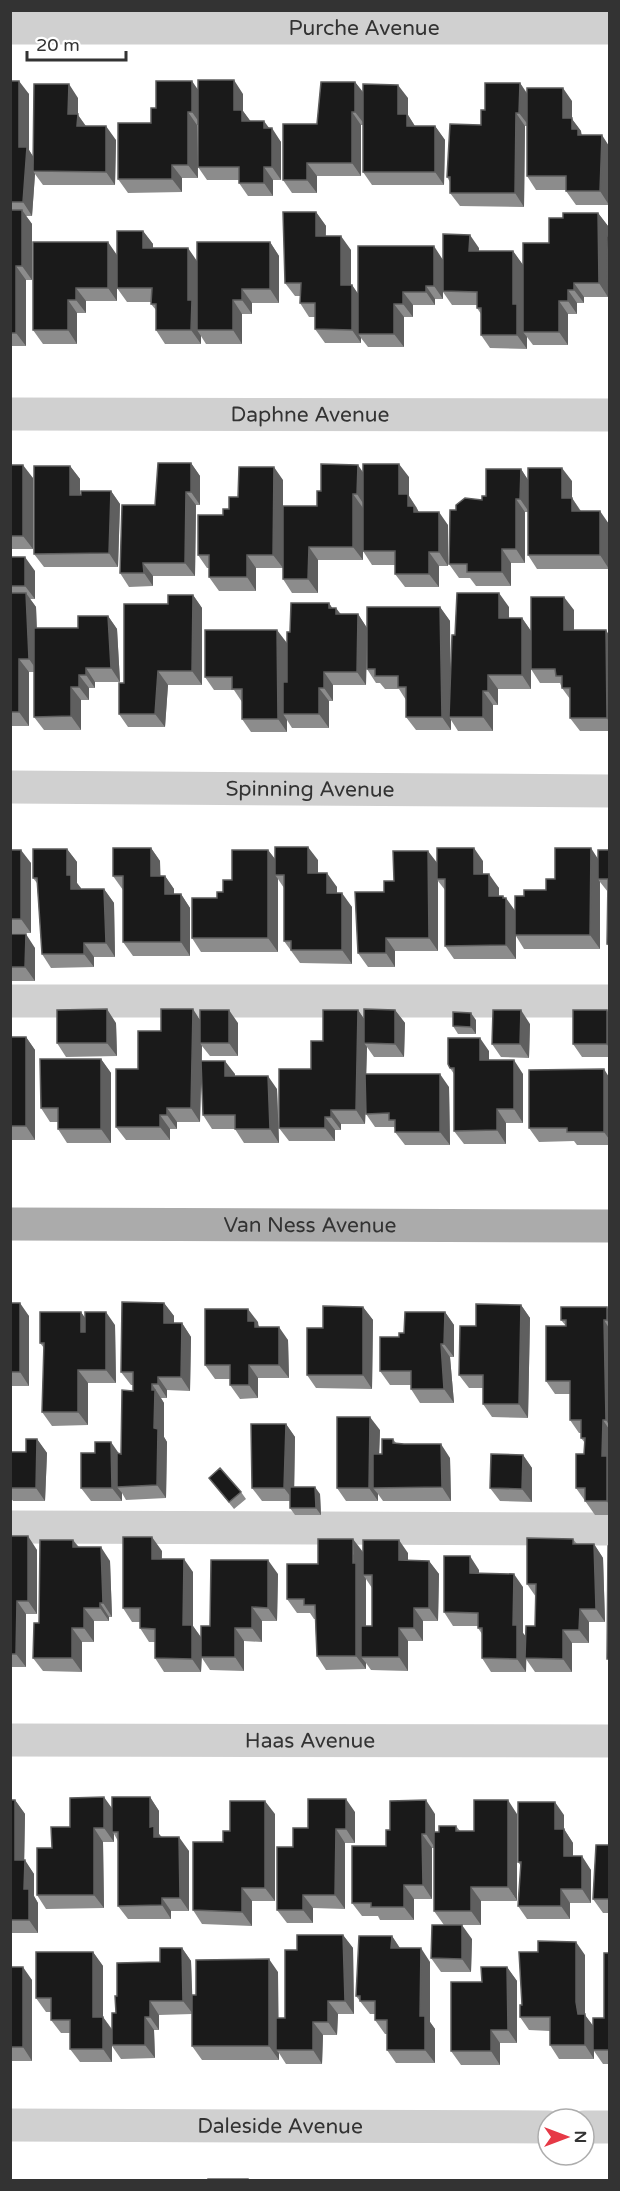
<svg xmlns="http://www.w3.org/2000/svg" width="620" height="2191" viewBox="0 0 620 2191" font-family="'Varela Round',sans-serif">
<rect width="100%" height="100%" fill="#fff"/>
<g fill="none" stroke-linecap="round" stroke-linejoin="round">
<g stroke="#d0d0d0" stroke-width="33">
<path id="s1" d="M 10,28 L 610,28"/>
<path id="s2" d="M 10,414 L 610,415"/>
<path id="s3" d="M 10,787 L 610,791"/>
<path d="M 10,1001 L 610,1001"/>
<path d="M 10,1527 L 610,1529"/>
<path id="s4" d="M 10,1740 L 610,1741"/>
<path id="s5" d="M 10,2125 L 548,2127"/>
<path d="M 584,2127 L 610,2127"/>
</g>
<path stroke="#ababab" stroke-width="33" id="s6" d="M 10,1224 L 610,1226"/>
</g>
<path fill="#8c8c8c" fill-rule="evenodd" d="M 10,81 L 29,94 L 29,150 L 33,157 L 78,98 L 78,115 L 86,126 L 116,140 L 115,185 L 43,185 L 35,174 L 32,216 L 26,216 L 32,224 L 32,280 L 26,280 L 26,346 L 10,346 Z
M 355,82 L 363,92 L 408,98 L 408,115 L 415,126 L 435,126 L 445,140 L 444,185 L 372,185 L 363,172 L 363,125 L 361,125 L 361,176 L 317,176 L 317,193 L 292,193 L 283,180 Z
M 520,83 L 527,93 L 572,101 L 572,119 L 581,131 L 582,135 L 609,146 L 609,205 L 576,205 L 566,191 L 566,190 L 536,190 L 527,176 L 527,126 L 525,126 L 524,207 L 460,206 L 450,193 L 450,182 L 447,177 L 481,125 L 485,110 Z
M 198,89 L 243,94 L 243,111 L 250,121 L 269,128 L 281,142 L 281,180 L 273,180 L 273,196 L 248,196 L 239,183 L 239,180 L 207,180 L 198,167 L 198,125 L 197,125 L 198,178 L 182,178 L 182,192 L 128,193 L 118,179 L 151,123 L 156,108 Z
M 316,212 L 326,226 L 326,236 L 351,250 L 351,285 L 352,285 L 358,294 L 443,259 L 479,248 L 479,251 L 513,251 L 523,265 L 549,243 L 563,218 L 598,213 L 608,226 L 608,236 L 609,236 L 609,295 L 608,293 L 608,297 L 584,297 L 584,303 L 577,303 L 577,314 L 568,314 L 568,345 L 533,345 L 527,337 L 527,349 L 490,348 L 481,335 L 481,314 L 477,308 L 477,305 L 452,305 L 443,292 L 443,299 L 435,299 L 435,305 L 413,305 L 413,317 L 404,317 L 404,347 L 368,347 L 361,338 L 361,343 L 325,343 L 315,329 L 315,317 L 309,317 L 300,303 L 300,296 L 295,296 L 285,283 Z
M 143,231 L 153,244 L 153,248 L 197,261 L 270,242 L 279,256 L 279,303 L 252,303 L 252,314 L 242,314 L 242,344 L 206,344 L 201,336 L 201,344 L 165,344 L 156,330 L 156,310 L 151,304 L 151,302 L 127,302 L 117,288 L 117,301 L 86,301 L 86,313 L 77,313 L 77,344 L 43,344 L 33,330 L 33,242 L 117,255 Z
M 191,463 L 200,476 L 200,505 L 196,505 L 195,576 L 153,576 L 153,586 L 129,587 L 120,573 L 155,505 Z
M 10,465 L 33,478 L 33,549 L 10,549 Z
M 70,466 L 80,479 L 80,495 L 111,491 L 120,504 L 118,567 L 44,567 L 34,554 Z
M 521,469 L 528,480 L 572,481 L 572,498 L 581,511 L 609,524 L 609,569 L 537,569 L 528,555 L 528,512 L 525,512 L 525,563 L 511,563 L 511,586 L 476,586 L 470,578 L 459,578 L 449,564 L 456,510 L 482,500 L 486,496 Z
M 363,473 L 409,477 L 409,496 L 417,508 L 418,512 L 448,525 L 448,566 L 439,566 L 439,587 L 405,587 L 395,574 L 395,565 L 372,565 L 363,551 L 363,560 L 318,560 L 318,593 L 292,593 L 283,579 L 317,506 L 321,491 Z
M 283,480 L 283,568 L 256,568 L 256,591 L 219,591 L 209,577 L 209,568 L 207,568 L 198,555 L 223,515 L 229,509 L 238,497 Z
M 10,557 L 35,571 L 35,599 L 30,599 L 36,607 L 37,628 L 78,628 L 108,616 L 117,629 L 120,682 L 95,682 L 95,688 L 89,688 L 89,700 L 81,700 L 81,730 L 44,730 L 34,717 L 34,672 L 29,672 L 29,726 L 10,726 Z
M 193,595 L 202,608 L 202,685 L 168,685 L 165,727 L 128,727 L 119,714 L 124,683 L 168,604 Z
M 329,603 L 332,608 L 341,614 L 358,614 L 367,628 L 440,607 L 450,621 L 450,674 L 455,635 L 509,607 L 509,618 L 522,618 L 531,631 L 574,610 L 574,630 L 609,635 L 609,731 L 580,731 L 570,718 L 570,699 L 562,688 L 560,683 L 540,683 L 531,669 L 531,689 L 498,689 L 498,705 L 493,705 L 493,731 L 458,731 L 451,720 L 451,730 L 416,730 L 406,717 L 406,700 L 399,689 L 385,689 L 380,683 L 376,683 L 367,669 L 367,642 L 366,685 L 333,685 L 333,701 L 329,701 L 329,728 L 292,728 L 287,720 L 287,732 L 251,732 L 242,719 L 242,702 L 234,690 L 214,690 L 205,677 L 287,643 L 290,632 Z
M 151,848 L 160,861 L 160,876 L 165,876 L 174,889 L 174,894 L 181,894 L 190,908 L 190,956 L 133,956 L 123,942 L 123,890 L 113,876 Z
M 67,849 L 77,862 L 77,883 L 81,889 L 104,889 L 114,903 L 115,957 L 94,957 L 94,967 L 51,968 L 42,954 L 37,883 L 33,878 Z
M 10,850 L 31,863 L 31,933 L 10,933 Z
M 268,850 L 275,859 L 318,860 L 318,873 L 337,887 L 337,893 L 352,907 L 352,964 L 300,963 L 284,941 L 284,888 L 278,879 L 278,952 L 201,952 L 192,938 L 217,898 L 232,880 Z
M 609,850 L 609,947 L 607,944 L 608,892 L 600,882 L 600,949 L 524,949 L 516,936 L 516,959 L 454,959 L 445,946 L 445,890 L 438,881 L 438,951 L 395,951 L 395,967 L 368,967 L 358,953 L 384,892 L 394,881 L 437,863 L 483,861 L 483,874 L 499,888 L 499,896 L 505,898 L 515,911 L 524,896 L 546,890 L 555,879 L 598,859 Z
M 10,934 L 35,948 L 35,981 L 10,981 Z
M 358,1010 L 364,1019 L 395,1010 L 405,1023 L 404,1057 L 374,1057 L 367,1047 L 366,1074 L 449,1087 L 450,1145 L 405,1145 L 395,1132 L 395,1129 L 394,1127 L 375,1127 L 366,1114 L 366,1105 L 365,1124 L 341,1124 L 341,1130 L 335,1130 L 335,1141 L 289,1141 L 279,1128 L 311,1069 L 323,1041 Z
M 609,1014 L 609,1057 L 582,1057 L 573,1044 Z
M 200,1019 L 238,1023 L 238,1056 L 210,1056 L 202,1046 L 202,1061 L 235,1074 L 235,1076 L 277,1089 L 279,1143 L 244,1143 L 235,1129 L 212,1129 L 203,1115 L 201,1076 L 200,1122 L 177,1122 L 177,1129 L 170,1129 L 170,1140 L 126,1140 L 116,1127 L 138,1069 L 161,1031 Z
M 476,1020 L 476,1034 L 458,1034 L 453,1026 Z
M 116,1023 L 117,1056 L 66,1057 L 57,1043 Z
M 530,1024 L 529,1058 L 501,1057 L 492,1044 Z
M 10,1037 L 26,1037 L 35,1050 L 35,1140 L 10,1140 Z
M 489,1051 L 489,1060 L 523,1074 L 523,1123 L 506,1123 L 506,1144 L 464,1144 L 454,1131 L 454,1074 L 450,1068 Z
M 101,1059 L 111,1073 L 111,1143 L 67,1143 L 58,1129 L 58,1122 L 50,1122 L 41,1108 Z
M 609,1077 L 609,1145 L 577,1145 L 574,1141 L 539,1142 L 529,1128 Z
M 10,1303 L 29,1316 L 29,1386 L 10,1386 Z
M 164,1303 L 174,1316 L 174,1323 L 182,1323 L 191,1337 L 190,1391 L 167,1390 L 167,1398 L 161,1398 L 164,1403 L 164,1437 L 167,1442 L 166,1498 L 126,1500 L 122,1493 L 122,1501 L 91,1501 L 81,1488 L 119,1453 L 121,1454 L 133,1391 L 133,1385 L 131,1385 L 121,1372 Z
M 521,1305 L 530,1318 L 528,1418 L 492,1417 L 483,1404 L 483,1388 L 469,1388 L 459,1375 L 476,1326 Z
M 363,1307 L 373,1320 L 372,1389 L 316,1388 L 307,1375 L 323,1328 Z
M 609,1311 L 609,1515 L 595,1515 L 576,1488 L 584,1454 L 585,1443 L 581,1438 L 581,1433 L 579,1433 L 570,1420 L 570,1394 L 555,1394 L 546,1381 L 566,1326 L 561,1320 Z
M 81,1312 L 85,1319 L 115,1325 L 116,1383 L 88,1383 L 88,1425 L 52,1426 L 42,1412 L 44,1348 L 40,1343 Z
M 445,1312 L 454,1325 L 454,1357 L 450,1357 L 454,1403 L 420,1403 L 411,1389 L 411,1385 L 390,1385 L 380,1371 L 404,1333 Z
M 258,1322 L 259,1327 L 288,1340 L 289,1378 L 258,1378 L 258,1398 L 240,1399 L 230,1385 L 230,1379 L 215,1379 L 205,1365 Z
M 286,1424 L 295,1437 L 294,1487 L 320,1494 L 321,1515 L 295,1515 L 290,1508 L 290,1501 L 262,1501 L 252,1488 Z
M 380,1430 L 379,1454 L 382,1454 L 393,1439 L 396,1443 L 450,1458 L 451,1501 L 383,1501 L 378,1494 L 378,1501 L 346,1501 L 337,1488 Z
M 37,1439 L 47,1453 L 45,1501 L 13,1501 L 10,1497 L 10,1452 L 26,1452 Z
M 523,1455 L 532,1468 L 532,1502 L 500,1501 L 490,1488 Z
M 209,1478 L 241,1492 L 246,1499 L 234,1509 Z
M 10,1536 L 37,1550 L 37,1614 L 26,1614 L 26,1667 L 10,1667 Z
M 573,1539 L 577,1544 L 594,1544 L 603,1558 L 605,1622 L 589,1622 L 589,1643 L 572,1643 L 572,1672 L 535,1672 L 526,1659 L 526,1672 L 491,1672 L 482,1658 L 482,1634 L 478,1628 L 478,1626 L 453,1626 L 444,1612 L 479,1570 L 479,1573 L 523,1587 L 523,1633 L 526,1637 L 535,1626 L 536,1597 L 527,1584 Z
M 73,1540 L 79,1547 L 110,1561 L 112,1617 L 109,1617 L 109,1621 L 94,1621 L 94,1642 L 82,1642 L 82,1672 L 43,1671 L 33,1658 L 39,1623 Z
M 162,1551 L 162,1559 L 193,1572 L 193,1626 L 201,1637 L 210,1626 L 278,1574 L 277,1621 L 262,1621 L 262,1642 L 244,1641 L 244,1671 L 210,1670 L 202,1658 L 201,1672 L 164,1672 L 155,1658 L 155,1642 L 149,1642 L 140,1628 L 140,1622 L 132,1622 L 123,1608 Z
M 363,1552 L 408,1553 L 408,1560 L 429,1561 L 439,1574 L 438,1621 L 423,1621 L 423,1641 L 408,1641 L 408,1671 L 371,1670 L 366,1663 L 366,1669 L 326,1670 L 317,1656 L 315,1619 L 314,1619 L 310,1613 L 297,1613 L 287,1599 L 318,1564 ZM 366,1579 L 372,1588 L 372,1626 L 366,1626 Z
M 150,1797 L 159,1811 L 159,1834 L 162,1837 L 189,1851 L 189,1911 L 171,1911 L 171,1919 L 128,1919 L 118,1906 L 118,1841 L 114,1834 L 114,1842 L 103,1842 L 104,1908 L 46,1909 L 37,1895 L 52,1848 L 70,1827 L 112,1808 Z
M 10,1800 L 15,1800 L 25,1814 L 24,1860 L 34,1874 L 34,1896 L 38,1903 L 38,1933 L 10,1933 Z
M 355,1812 L 355,1843 L 345,1843 L 345,1909 L 313,1908 L 313,1923 L 287,1923 L 277,1910 L 293,1847 L 308,1828 Z
M 275,1814 L 275,1901 L 252,1901 L 252,1926 L 202,1924 L 193,1910 L 223,1842 L 230,1831 Z
M 435,1814 L 435,1832 L 439,1832 L 456,1826 L 460,1831 L 474,1831 L 517,1901 L 481,1901 L 481,1925 L 444,1925 L 434,1911 L 434,1848 L 432,1848 L 432,1899 L 414,1899 L 414,1920 L 380,1920 L 378,1916 L 362,1916 L 352,1903 L 386,1846 L 390,1830 Z
M 564,1815 L 564,1829 L 573,1843 L 573,1856 L 591,1870 L 591,1903 L 570,1903 L 570,1919 L 527,1919 L 518,1906 L 521,1866 L 518,1862 Z
M 609,1845 L 609,1913 L 603,1913 L 593,1899 Z
M 343,1935 L 353,1948 L 354,2014 L 338,2014 L 337,2035 L 323,2035 L 322,2064 L 286,2064 L 279,2053 L 279,2060 L 202,2060 L 192,2046 L 192,2014 L 159,2015 L 159,2030 L 154,2030 L 155,2058 L 121,2059 L 112,2046 L 112,2062 L 80,2062 L 70,2049 L 70,2033 L 61,2033 L 51,2020 L 51,2012 L 46,2012 L 36,1998 L 93,1952 L 103,1966 L 103,2017 L 112,2029 L 116,2013 L 117,1996 L 160,1962 L 182,1948 L 191,1961 L 192,1995 L 196,1995 L 278,1972 L 278,2018 L 285,2018 L 297,1950 Z
M 392,1936 L 400,1948 L 430,1962 L 430,2022 L 435,2029 L 435,2063 L 396,2063 L 387,2050 L 387,2034 L 385,2034 L 375,2020 L 375,2014 L 370,2014 L 356,1996 Z
M 472,1939 L 471,1972 L 441,1972 L 431,1958 Z
M 609,1953 L 609,2064 L 603,2064 L 594,2051 L 594,2059 L 559,2059 L 550,2045 L 550,2031 L 529,2030 L 520,2017 L 522,2005 L 585,1955 L 585,2015 L 593,2026 L 604,2018 Z
M 10,1967 L 32,1980 L 32,2061 L 10,2061 Z
M 507,1967 L 517,1981 L 517,2043 L 500,2043 L 500,2065 L 461,2065 L 451,2051 L 482,1982 Z"/>
<path fill="#5f5f5f" d="M 234,80 L 243,94 L 243,111 L 252,123 L 252,135 L 234,110 Z
M 19,81 L 29,94 L 29,150 L 36,161 L 33,171 L 35,174 L 32,216 L 23,202 L 19,147 Z
M 192,81 L 201,94 L 201,125 L 192,112 Z
M 355,82 L 365,95 L 365,125 L 355,112 Z
M 520,83 L 529,97 L 529,126 L 519,113 Z
M 69,84 L 78,98 L 78,115 L 87,128 L 87,139 L 68,114 Z
M 398,85 L 408,98 L 408,115 L 416,128 L 416,140 L 398,114 Z
M 563,88 L 572,101 L 572,119 L 581,131 L 581,134 L 587,143 L 587,149 L 563,118 Z
M 188,112 L 197,125 L 198,178 L 188,165 Z
M 352,112 L 361,125 L 361,176 L 352,163 Z
M 516,113 L 525,126 L 524,207 L 515,193 Z
M 264,121 L 272,132 L 272,128 L 281,142 L 281,180 L 272,167 L 264,128 Z
M 106,126 L 116,140 L 115,185 L 106,172 Z
M 435,126 L 445,140 L 444,185 L 435,172 Z
M 602,135 L 609,146 L 609,205 L 600,191 Z
M 307,163 L 317,176 L 317,193 L 307,180 Z
M 172,165 L 182,178 L 182,192 L 172,179 Z
M 264,167 L 273,180 L 273,196 L 264,183 Z
M 22,210 L 32,224 L 32,280 L 22,266 Z
M 316,212 L 326,226 L 325,249 L 316,236 Z
M 598,213 L 608,226 L 608,297 L 599,283 Z
M 143,231 L 153,244 L 153,261 L 143,248 Z
M 470,235 L 479,248 L 478,264 L 469,251 Z
M 341,236 L 351,250 L 351,298 L 341,285 Z
M 108,242 L 117,255 L 117,301 L 108,288 Z
M 270,242 L 279,256 L 279,303 L 270,289 Z
M 434,246 L 443,260 L 443,299 L 434,286 Z
M 188,248 L 197,261 L 197,330 L 201,336 L 201,344 L 191,330 L 188,300 Z
M 513,251 L 523,265 L 523,332 L 527,337 L 527,349 L 517,335 L 513,304 Z
M 16,266 L 26,280 L 26,346 L 16,333 Z
M 574,283 L 584,297 L 584,303 L 574,290 Z
M 352,285 L 361,298 L 358,334 L 361,338 L 361,343 L 352,330 Z
M 426,286 L 435,299 L 435,305 L 426,292 Z
M 76,288 L 86,301 L 86,313 L 76,300 Z
M 242,289 L 252,303 L 252,314 L 242,300 Z
M 568,290 L 577,303 L 577,314 L 568,301 Z
M 403,292 L 413,305 L 413,317 L 403,304 Z
M 68,300 L 77,313 L 77,344 L 68,330 Z
M 233,300 L 242,314 L 242,344 L 233,330 Z
M 559,301 L 568,314 L 568,345 L 559,332 Z
M 394,304 L 404,317 L 404,347 L 394,334 Z
M 191,463 L 200,476 L 200,505 L 191,492 Z
M 399,464 L 409,477 L 409,496 L 424,520 L 417,520 L 399,494 Z
M 23,465 L 33,478 L 33,549 L 23,536 Z
M 358,465 L 367,478 L 366,508 L 357,494 Z
M 70,466 L 80,479 L 80,509 L 70,495 Z
M 274,467 L 283,480 L 283,568 L 273,555 Z
M 562,468 L 572,481 L 572,498 L 581,512 L 581,524 L 562,498 Z
M 521,469 L 530,483 L 529,512 L 520,499 Z
M 111,491 L 120,504 L 118,567 L 109,553 Z
M 186,492 L 196,505 L 195,576 L 185,563 Z
M 353,494 L 363,508 L 363,560 L 353,547 Z
M 516,499 L 525,512 L 525,563 L 516,549 Z
M 600,511 L 609,524 L 609,569 L 600,555 Z
M 439,512 L 448,525 L 448,566 L 439,552 Z
M 309,547 L 318,560 L 318,593 L 308,579 Z
M 502,549 L 511,563 L 511,586 L 502,572 Z
M 429,552 L 439,566 L 439,587 L 429,574 Z
M 247,555 L 256,568 L 256,591 L 247,577 Z
M 25,557 L 35,571 L 35,599 L 25,586 Z
M 143,563 L 153,576 L 153,586 L 144,573 Z
M 26,593 L 36,607 L 38,672 L 29,659 Z
M 499,593 L 509,607 L 509,631 L 499,618 Z
M 193,595 L 202,608 L 202,685 L 192,671 Z
M 564,597 L 574,610 L 574,643 L 564,630 Z
M 329,603 L 336,614 L 336,608 L 346,621 L 329,608 Z
M 440,607 L 450,621 L 451,717 L 449,717 L 451,720 L 451,730 L 442,717 Z
M 358,614 L 367,628 L 366,685 L 357,672 Z
M 108,616 L 117,629 L 120,682 L 111,668 Z
M 522,618 L 531,631 L 531,689 L 522,675 Z
M 277,630 L 287,643 L 287,714 L 283,714 L 287,720 L 287,732 L 278,719 Z
M 606,630 L 609,635 L 609,722 L 607,718 Z
M 19,659 L 29,672 L 29,726 L 19,712 Z
M 86,668 L 95,682 L 95,688 L 86,675 Z
M 158,671 L 168,685 L 165,727 L 155,714 Z
M 324,672 L 333,685 L 333,701 L 324,688 Z
M 79,675 L 89,688 L 89,700 L 79,687 Z
M 488,675 L 498,689 L 498,705 L 488,691 Z
M 71,687 L 81,700 L 81,730 L 71,716 Z
M 319,688 L 329,701 L 329,728 L 319,714 Z
M 483,691 L 493,705 L 493,731 L 483,717 Z
M 308,847 L 318,860 L 318,887 L 308,873 Z
M 151,848 L 160,861 L 161,889 L 151,876 Z
M 474,848 L 483,861 L 483,888 L 474,874 Z
M 591,848 L 600,862 L 598,879 L 600,882 L 600,949 L 590,935 Z
M 67,849 L 77,862 L 77,883 L 81,888 L 81,903 L 71,889 L 67,875 Z
M 21,850 L 31,863 L 31,933 L 21,919 Z
M 268,850 L 278,863 L 275,875 L 278,879 L 278,952 L 268,938 Z
M 428,851 L 438,864 L 437,879 L 438,881 L 438,951 L 429,938 Z
M 327,873 L 337,887 L 337,907 L 327,893 Z
M 489,874 L 499,888 L 499,910 L 489,896 Z
M 165,876 L 174,889 L 174,908 L 165,894 Z
M 104,889 L 114,903 L 115,957 L 106,943 Z
M 342,893 L 352,907 L 352,964 L 342,950 Z
M 181,894 L 190,908 L 190,956 L 181,942 Z
M 503,896 L 506,900 L 506,898 L 516,912 L 516,959 L 506,945 Z
M 26,934 L 35,948 L 35,981 L 25,967 Z
M 386,938 L 395,951 L 395,967 L 386,953 Z
M 84,943 L 94,957 L 94,967 L 84,954 Z
M 107,1009 L 116,1023 L 117,1056 L 107,1043 Z
M 193,1009 L 202,1023 L 200,1043 L 202,1046 L 200,1122 L 191,1108 Z
M 229,1010 L 238,1023 L 238,1056 L 229,1043 Z
M 358,1010 L 367,1023 L 364,1043 L 367,1047 L 365,1124 L 356,1110 Z
M 395,1010 L 405,1023 L 404,1057 L 395,1044 Z
M 521,1010 L 530,1024 L 529,1058 L 520,1044 Z
M 607,1010 L 609,1014 L 609,1048 L 607,1044 Z
M 471,1013 L 476,1020 L 476,1034 L 471,1027 Z
M 26,1037 L 35,1050 L 35,1140 L 26,1126 Z
M 480,1038 L 489,1051 L 489,1074 L 480,1060 Z
M 101,1059 L 111,1073 L 111,1143 L 101,1129 Z
M 514,1060 L 523,1074 L 523,1123 L 514,1109 Z
M 225,1061 L 235,1074 L 235,1089 L 225,1076 Z
M 604,1069 L 609,1077 L 609,1139 L 604,1132 Z
M 440,1074 L 449,1087 L 450,1145 L 440,1132 Z
M 268,1076 L 277,1089 L 279,1143 L 270,1129 Z
M 167,1108 L 177,1122 L 177,1129 L 167,1115 Z
M 497,1109 L 506,1123 L 506,1144 L 497,1130 Z
M 331,1110 L 341,1124 L 341,1130 L 331,1117 Z
M 160,1115 L 170,1129 L 170,1140 L 160,1127 Z
M 325,1117 L 335,1130 L 335,1141 L 325,1128 Z
M 20,1303 L 29,1316 L 29,1386 L 20,1372 Z
M 164,1303 L 174,1316 L 174,1337 L 164,1323 Z
M 521,1305 L 530,1318 L 528,1418 L 519,1404 Z
M 363,1307 L 373,1320 L 372,1389 L 363,1375 Z
M 607,1307 L 609,1311 L 609,1324 L 607,1320 Z
M 248,1309 L 258,1322 L 258,1325 L 264,1334 L 248,1321 Z
M 81,1312 L 90,1325 L 90,1346 L 81,1332 Z
M 106,1312 L 115,1325 L 116,1383 L 106,1370 Z
M 445,1312 L 454,1325 L 454,1357 L 444,1344 Z
M 604,1320 L 609,1328 L 609,1425 L 606,1420 Z
M 182,1323 L 191,1337 L 190,1391 L 181,1377 Z
M 279,1327 L 288,1340 L 289,1378 L 279,1365 Z
M 441,1344 L 450,1357 L 454,1403 L 444,1389 Z
M 249,1365 L 258,1378 L 258,1398 L 249,1385 Z
M 78,1370 L 88,1383 L 88,1425 L 78,1412 Z
M 158,1377 L 167,1390 L 167,1398 L 158,1384 Z
M 152,1384 L 164,1403 L 164,1437 L 167,1442 L 166,1498 L 157,1485 Z
M 370,1417 L 380,1430 L 378,1487 L 373,1488 L 378,1494 L 378,1501 L 369,1488 Z
M 603,1420 L 609,1429 L 609,1505 L 607,1501 L 602,1456 Z
M 286,1424 L 295,1437 L 294,1501 L 284,1488 Z
M 37,1439 L 47,1453 L 45,1501 L 36,1488 Z
M 111,1442 L 120,1455 L 117,1487 L 122,1493 L 122,1501 L 112,1488 Z
M 441,1444 L 450,1458 L 451,1501 L 442,1487 Z
M 523,1455 L 532,1468 L 532,1502 L 522,1489 Z
M 315,1487 L 320,1494 L 321,1515 L 316,1508 Z
M 28,1536 L 37,1550 L 37,1614 L 28,1601 Z
M 152,1537 L 162,1551 L 161,1572 L 152,1559 Z
M 353,1539 L 363,1552 L 363,1575 L 366,1579 L 366,1657 L 361,1657 L 366,1663 L 366,1669 L 356,1656 Z
M 73,1540 L 83,1554 L 73,1547 Z
M 399,1540 L 408,1553 L 408,1574 L 399,1560 Z
M 594,1544 L 603,1558 L 605,1622 L 596,1609 Z
M 101,1547 L 110,1561 L 112,1617 L 103,1603 Z
M 470,1556 L 479,1570 L 479,1586 L 470,1573 Z
M 184,1559 L 193,1572 L 193,1626 L 202,1639 L 201,1672 L 192,1659 L 183,1625 Z
M 268,1560 L 278,1574 L 277,1621 L 268,1608 Z
M 429,1561 L 439,1574 L 438,1621 L 429,1608 Z
M 514,1574 L 523,1587 L 523,1633 L 527,1638 L 526,1672 L 517,1659 L 513,1625 Z
M 17,1601 L 26,1614 L 26,1667 L 16,1654 Z
M 100,1603 L 109,1617 L 109,1621 L 100,1608 Z
M 252,1607 L 262,1621 L 262,1642 L 252,1628 Z
M 84,1608 L 94,1621 L 94,1642 L 84,1628 Z
M 414,1608 L 423,1621 L 423,1641 L 414,1628 Z
M 580,1609 L 589,1622 L 589,1643 L 579,1630 Z
M 72,1628 L 82,1642 L 82,1672 L 72,1658 Z
M 235,1628 L 244,1641 L 244,1671 L 235,1657 Z
M 399,1628 L 408,1641 L 408,1671 L 399,1657 Z
M 563,1630 L 572,1643 L 572,1672 L 563,1659 Z
M 104,1797 L 114,1811 L 112,1832 L 114,1834 L 114,1842 L 104,1828 Z
M 150,1797 L 159,1811 L 159,1834 L 163,1840 L 154,1837 L 150,1827 Z
M 346,1799 L 355,1812 L 355,1843 L 346,1829 Z
M 15,1800 L 25,1814 L 24,1873 L 15,1860 Z
M 426,1800 L 435,1814 L 435,1848 L 426,1834 Z
M 508,1800 L 517,1814 L 517,1901 L 508,1887 Z
M 265,1801 L 275,1814 L 275,1901 L 265,1888 Z
M 555,1802 L 564,1815 L 564,1829 L 573,1843 L 573,1870 L 564,1856 L 555,1829 Z
M 94,1828 L 103,1842 L 104,1908 L 94,1895 Z
M 336,1829 L 345,1843 L 345,1909 L 335,1895 Z
M 422,1834 L 432,1848 L 432,1899 L 423,1885 Z
M 179,1837 L 189,1851 L 189,1911 L 180,1898 Z
M 582,1856 L 591,1870 L 591,1903 L 582,1889 Z
M 25,1860 L 34,1874 L 34,1896 L 38,1903 L 38,1933 L 29,1920 L 24,1889 Z
M 404,1885 L 414,1899 L 414,1920 L 404,1907 Z
M 471,1887 L 481,1901 L 481,1925 L 471,1911 Z
M 242,1888 L 252,1901 L 252,1926 L 242,1912 Z
M 561,1889 L 570,1903 L 570,1919 L 561,1906 Z
M 303,1895 L 313,1908 L 313,1923 L 303,1910 Z
M 162,1898 L 171,1911 L 171,1919 L 162,1905 Z
M 462,1925 L 472,1939 L 471,1972 L 462,1959 Z
M 343,1935 L 353,1948 L 354,2014 L 345,2001 Z
M 392,1936 L 401,1950 L 391,1948 Z
M 576,1942 L 585,1955 L 585,2015 L 594,2027 L 594,2059 L 585,2045 L 578,2014 L 576,2002 Z
M 182,1948 L 191,1961 L 193,2014 L 183,2001 Z
M 421,1948 L 430,1962 L 430,2022 L 435,2029 L 435,2063 L 425,2050 L 420,2016 Z
M 93,1952 L 103,1966 L 103,2030 L 93,2017 Z
M 269,1959 L 278,1972 L 279,2050 L 276,2050 L 279,2053 L 279,2060 L 269,2046 Z
M 23,1967 L 32,1980 L 32,2061 L 23,2047 Z
M 507,1967 L 517,1981 L 517,2043 L 508,2030 Z
M 150,2001 L 159,2015 L 159,2030 L 150,2017 Z
M 328,2001 L 338,2014 L 337,2035 L 328,2022 Z
M 103,2017 L 112,2030 L 112,2062 L 103,2049 Z
M 145,2017 L 154,2030 L 155,2058 L 145,2045 Z
M 313,2022 L 323,2035 L 322,2064 L 313,2050 Z
M 491,2030 L 500,2043 L 500,2065 L 491,2051 Z"/>
<path fill="#1a1a1a" stroke="#5f5f5f" stroke-width="1.5" d="M 198,80 L 234,80 L 234,110 L 242,110 L 242,121 L 264,121 L 264,128 L 272,128 L 272,167 L 264,167 L 264,183 L 239,183 L 239,167 L 198,167 Z
M 10,81 L 19,81 L 19,147 L 27,147 L 23,202 L 10,202 Z
M 156,81 L 192,81 L 192,112 L 188,112 L 188,165 L 172,165 L 172,179 L 118,179 L 118,123 L 151,123 L 151,108 L 156,108 Z
M 321,82 L 355,82 L 355,112 L 352,112 L 352,163 L 307,163 L 307,180 L 283,180 L 283,124 L 317,124 Z
M 485,83 L 520,83 L 519,113 L 516,113 L 515,193 L 450,193 L 450,177 L 447,177 L 450,124 L 481,125 L 481,110 L 485,110 Z
M 34,84 L 69,84 L 68,114 L 78,114 L 77,126 L 106,126 L 106,172 L 33,171 Z
M 363,84 L 398,85 L 398,114 L 407,114 L 407,126 L 435,126 L 435,172 L 363,172 Z
M 527,88 L 563,88 L 563,118 L 572,118 L 572,129 L 578,129 L 578,135 L 602,135 L 600,191 L 566,191 L 566,176 L 527,176 Z
M 10,210 L 22,210 L 22,266 L 16,266 L 16,333 L 10,333 Z
M 283,212 L 316,212 L 316,236 L 341,236 L 341,285 L 352,285 L 352,330 L 315,329 L 315,303 L 300,303 L 301,283 L 285,283 Z
M 563,213 L 598,213 L 599,283 L 574,283 L 574,290 L 568,290 L 568,301 L 559,301 L 559,332 L 523,332 L 523,243 L 549,243 L 549,218 L 563,218 Z
M 117,231 L 143,231 L 143,248 L 188,248 L 188,300 L 192,300 L 191,330 L 156,330 L 156,304 L 151,304 L 152,288 L 117,288 Z
M 443,234 L 470,235 L 469,251 L 513,251 L 513,304 L 517,304 L 517,335 L 481,335 L 481,308 L 477,308 L 477,292 L 443,291 Z
M 607,236 L 609,236 L 609,292 L 608,292 Z
M 33,242 L 108,242 L 108,288 L 76,288 L 76,300 L 68,300 L 68,330 L 33,330 Z
M 197,242 L 270,242 L 270,289 L 242,289 L 242,300 L 233,300 L 233,330 L 197,330 Z
M 358,246 L 434,246 L 434,286 L 426,286 L 426,292 L 403,292 L 403,304 L 394,304 L 394,334 L 358,334 Z
M 158,463 L 191,463 L 191,492 L 186,492 L 185,563 L 143,563 L 144,573 L 120,573 L 122,505 L 155,505 Z
M 321,464 L 358,465 L 357,494 L 353,494 L 353,547 L 309,547 L 308,579 L 283,579 L 283,506 L 317,506 L 317,491 L 321,491 Z
M 363,464 L 399,464 L 399,494 L 408,494 L 408,506 L 414,506 L 414,512 L 439,512 L 439,552 L 429,552 L 429,574 L 395,574 L 395,551 L 363,551 Z
M 10,465 L 23,465 L 23,536 L 10,536 Z
M 34,466 L 70,466 L 70,495 L 81,495 L 81,491 L 111,491 L 109,553 L 34,554 Z
M 239,467 L 274,467 L 273,555 L 247,555 L 247,577 L 209,577 L 209,555 L 198,555 L 198,515 L 223,515 L 223,509 L 229,509 L 229,497 L 238,497 Z
M 528,468 L 562,468 L 562,498 L 572,498 L 572,511 L 600,511 L 600,555 L 528,555 Z
M 486,469 L 521,469 L 520,499 L 516,499 L 516,549 L 502,549 L 502,572 L 467,572 L 467,564 L 449,564 L 450,510 L 456,510 L 456,505 L 465,498 L 482,500 L 482,496 L 486,496 Z
M 10,557 L 25,557 L 25,586 L 10,586 Z
M 10,593 L 26,593 L 29,659 L 19,659 L 19,712 L 10,712 Z
M 457,593 L 499,593 L 499,618 L 522,618 L 522,675 L 488,675 L 488,691 L 483,691 L 483,717 L 449,717 L 452,635 L 455,635 Z
M 168,595 L 193,595 L 192,671 L 158,671 L 155,714 L 119,714 L 119,683 L 124,683 L 124,604 L 168,604 Z
M 531,597 L 564,597 L 564,630 L 606,630 L 607,718 L 570,718 L 570,688 L 562,688 L 562,676 L 556,676 L 555,669 L 531,669 Z
M 291,603 L 329,603 L 329,608 L 336,608 L 336,614 L 358,614 L 357,672 L 324,672 L 324,688 L 319,688 L 319,714 L 283,714 L 283,682 L 287,682 L 287,632 L 290,632 Z
M 367,607 L 440,607 L 442,717 L 406,717 L 406,687 L 398,687 L 398,676 L 375,676 L 375,669 L 367,669 Z
M 78,616 L 108,616 L 111,668 L 86,668 L 86,675 L 79,675 L 79,687 L 71,687 L 71,716 L 34,717 L 34,628 L 78,628 Z
M 205,630 L 277,630 L 278,719 L 242,719 L 242,689 L 232,689 L 232,677 L 205,677 Z
M 275,847 L 308,847 L 308,873 L 327,873 L 327,893 L 342,893 L 342,950 L 291,950 L 291,941 L 284,941 L 284,875 L 275,875 Z
M 113,848 L 151,848 L 151,876 L 165,876 L 165,894 L 181,894 L 181,942 L 123,942 L 123,876 L 113,876 Z
M 437,848 L 474,848 L 474,874 L 489,874 L 489,896 L 503,896 L 503,898 L 506,898 L 506,945 L 445,946 L 445,879 L 437,879 Z
M 555,848 L 591,848 L 590,935 L 515,935 L 515,896 L 524,896 L 524,890 L 546,890 L 546,879 L 555,879 Z
M 33,849 L 67,849 L 67,875 L 71,875 L 71,889 L 104,889 L 106,943 L 84,943 L 84,954 L 42,954 L 37,878 L 33,878 Z
M 10,850 L 21,850 L 21,919 L 10,919 Z
M 232,850 L 268,850 L 268,938 L 192,938 L 192,898 L 217,898 L 217,892 L 223,892 L 223,880 L 232,880 Z
M 598,850 L 609,850 L 609,944 L 607,944 L 608,879 L 598,879 Z
M 393,851 L 428,851 L 429,938 L 386,938 L 386,953 L 358,953 L 355,892 L 384,892 L 384,881 L 394,881 Z
M 10,934 L 26,934 L 25,967 L 10,967 Z
M 107,1009 L 107,1043 L 57,1043 L 57,1010 Z
M 161,1009 L 193,1009 L 191,1108 L 167,1108 L 167,1115 L 160,1115 L 160,1127 L 116,1127 L 116,1069 L 138,1069 L 138,1031 L 161,1031 Z
M 364,1009 L 395,1010 L 395,1044 L 364,1043 Z
M 200,1010 L 229,1010 L 229,1043 L 200,1043 Z
M 323,1010 L 358,1010 L 356,1110 L 331,1110 L 331,1117 L 325,1117 L 325,1128 L 279,1128 L 279,1069 L 311,1069 L 311,1041 L 323,1041 Z
M 493,1010 L 521,1010 L 520,1044 L 492,1044 Z
M 573,1010 L 607,1010 L 607,1044 L 573,1044 Z
M 453,1012 L 471,1013 L 471,1027 L 453,1026 Z
M 10,1037 L 26,1037 L 26,1126 L 10,1126 Z
M 448,1038 L 480,1038 L 480,1060 L 514,1060 L 514,1109 L 497,1109 L 497,1130 L 454,1131 L 454,1068 L 450,1068 L 448,1064 Z
M 40,1059 L 101,1059 L 101,1129 L 58,1129 L 58,1108 L 41,1108 Z
M 201,1061 L 225,1061 L 225,1076 L 268,1076 L 270,1129 L 235,1129 L 235,1115 L 203,1115 Z
M 604,1069 L 604,1132 L 567,1132 L 567,1128 L 529,1128 L 529,1070 Z
M 365,1074 L 440,1074 L 440,1132 L 395,1132 L 395,1120 L 389,1120 L 389,1113 L 366,1114 Z
M 122,1302 L 164,1303 L 164,1323 L 182,1323 L 181,1377 L 158,1377 L 158,1384 L 152,1384 L 152,1390 L 155,1390 L 154,1428 L 158,1429 L 157,1485 L 117,1487 L 117,1453 L 121,1454 L 122,1390 L 133,1391 L 133,1372 L 121,1372 Z
M 10,1303 L 20,1303 L 20,1372 L 10,1372 Z
M 476,1304 L 521,1305 L 519,1404 L 483,1404 L 483,1375 L 459,1375 L 460,1326 L 476,1326 Z
M 323,1306 L 363,1307 L 363,1375 L 307,1375 L 307,1328 L 323,1328 Z
M 561,1307 L 607,1307 L 607,1320 L 604,1320 L 606,1420 L 603,1420 L 602,1456 L 607,1456 L 607,1501 L 585,1501 L 585,1488 L 576,1488 L 576,1454 L 584,1454 L 585,1438 L 581,1438 L 581,1420 L 570,1420 L 570,1381 L 546,1381 L 546,1326 L 566,1326 L 566,1320 L 561,1320 Z
M 205,1309 L 248,1309 L 248,1321 L 255,1321 L 255,1327 L 279,1327 L 279,1365 L 249,1365 L 249,1385 L 230,1385 L 230,1365 L 205,1365 Z
M 40,1312 L 81,1312 L 81,1332 L 85,1332 L 85,1312 L 106,1312 L 106,1370 L 78,1370 L 78,1412 L 42,1412 L 44,1343 L 40,1343 Z
M 405,1312 L 445,1312 L 444,1344 L 441,1344 L 444,1389 L 411,1389 L 411,1371 L 380,1371 L 380,1337 L 399,1337 L 399,1333 L 404,1333 Z
M 337,1417 L 370,1417 L 369,1488 L 337,1488 Z
M 251,1424 L 286,1424 L 284,1488 L 252,1488 Z
M 26,1439 L 37,1439 L 36,1488 L 10,1488 L 10,1452 L 26,1452 Z
M 382,1439 L 393,1439 L 393,1443 L 404,1444 L 441,1444 L 442,1487 L 373,1488 L 373,1454 L 382,1454 Z
M 95,1442 L 111,1442 L 112,1488 L 81,1488 L 81,1453 L 95,1453 Z
M 491,1454 L 523,1455 L 522,1489 L 490,1488 Z
M 220,1468 L 241,1492 L 229,1502 L 209,1478 Z
M 290,1487 L 315,1487 L 316,1508 L 290,1508 Z
M 10,1536 L 28,1536 L 28,1601 L 17,1601 L 16,1654 L 10,1654 Z
M 123,1537 L 152,1537 L 152,1559 L 184,1559 L 183,1625 L 192,1625 L 192,1659 L 155,1658 L 155,1629 L 140,1628 L 140,1608 L 123,1608 Z
M 527,1538 L 573,1539 L 573,1544 L 594,1544 L 596,1609 L 580,1609 L 579,1630 L 563,1630 L 563,1659 L 525,1658 L 526,1626 L 535,1626 L 536,1584 L 527,1584 Z
M 318,1539 L 353,1539 L 353,1563 L 356,1563 L 356,1656 L 317,1656 L 315,1605 L 304,1605 L 304,1599 L 287,1599 L 287,1564 L 318,1564 Z
M 40,1540 L 73,1540 L 73,1547 L 101,1547 L 103,1603 L 100,1603 L 100,1608 L 84,1608 L 84,1628 L 72,1628 L 72,1658 L 33,1658 L 34,1623 L 39,1623 Z
M 363,1540 L 399,1540 L 399,1560 L 429,1561 L 429,1608 L 414,1608 L 414,1628 L 399,1628 L 399,1657 L 361,1657 L 361,1626 L 372,1626 L 372,1575 L 363,1575 Z
M 608,1546 L 609,1546 L 609,1659 L 607,1659 Z
M 444,1556 L 470,1556 L 470,1573 L 514,1574 L 513,1625 L 517,1625 L 517,1659 L 482,1658 L 482,1628 L 478,1628 L 478,1613 L 444,1612 Z
M 211,1560 L 268,1560 L 268,1608 L 252,1607 L 252,1628 L 235,1628 L 235,1657 L 201,1657 L 201,1626 L 210,1626 Z
M 104,1797 L 104,1828 L 94,1828 L 94,1895 L 37,1895 L 37,1848 L 52,1848 L 51,1827 L 70,1827 L 70,1798 Z
M 112,1797 L 150,1797 L 150,1827 L 154,1826 L 154,1837 L 179,1837 L 180,1898 L 162,1898 L 162,1905 L 118,1906 L 118,1832 L 112,1832 Z
M 308,1799 L 346,1799 L 346,1829 L 336,1829 L 335,1895 L 303,1895 L 303,1910 L 277,1910 L 277,1847 L 293,1847 L 293,1828 L 308,1828 Z
M 10,1800 L 15,1800 L 15,1860 L 25,1860 L 24,1889 L 29,1889 L 29,1920 L 10,1920 Z
M 426,1800 L 426,1834 L 422,1834 L 423,1885 L 404,1885 L 404,1907 L 371,1907 L 371,1903 L 352,1903 L 352,1846 L 386,1846 L 386,1830 L 390,1830 L 390,1801 Z
M 474,1800 L 508,1800 L 508,1887 L 471,1887 L 471,1911 L 434,1911 L 434,1832 L 439,1832 L 439,1826 L 456,1826 L 456,1831 L 474,1831 Z
M 230,1801 L 265,1801 L 265,1888 L 242,1888 L 242,1912 L 193,1910 L 193,1842 L 223,1842 L 223,1831 L 230,1831 Z
M 518,1802 L 555,1802 L 555,1829 L 564,1829 L 564,1856 L 582,1856 L 582,1889 L 561,1889 L 561,1906 L 518,1906 L 521,1862 L 518,1862 Z
M 596,1845 L 609,1845 L 609,1899 L 593,1899 Z
M 432,1925 L 462,1925 L 462,1959 L 431,1958 Z
M 297,1935 L 343,1935 L 345,2001 L 328,2001 L 328,2022 L 313,2022 L 313,2050 L 276,2050 L 276,2018 L 285,2018 L 285,1950 L 297,1950 Z
M 359,1936 L 392,1936 L 391,1948 L 421,1948 L 420,2016 L 425,2016 L 425,2050 L 387,2050 L 387,2020 L 375,2020 L 375,2001 L 360,2001 L 360,1996 L 356,1996 Z
M 538,1941 L 576,1942 L 576,2002 L 578,2014 L 585,2014 L 585,2045 L 550,2045 L 550,2017 L 520,2017 L 520,2005 L 522,2005 L 519,1952 L 538,1952 Z
M 160,1948 L 182,1948 L 183,2001 L 150,2001 L 150,2017 L 145,2017 L 145,2045 L 112,2045 L 112,2013 L 116,2013 L 115,1996 L 117,1996 L 117,1963 L 160,1962 Z
M 36,1952 L 93,1952 L 93,2017 L 103,2017 L 103,2049 L 70,2049 L 70,2020 L 51,2020 L 51,1998 L 36,1998 Z
M 604,1953 L 609,1953 L 609,2050 L 593,2050 L 593,2018 L 604,2018 Z
M 269,1959 L 269,2046 L 192,2046 L 192,1995 L 196,1995 L 196,1960 Z
M 10,1967 L 23,1967 L 23,2047 L 10,2047 Z
M 481,1967 L 507,1967 L 508,2030 L 491,2030 L 491,2051 L 451,2051 L 451,1982 L 482,1982 Z
M 208,2179 L 248,2179 L 248,2181 L 208,2181 Z
M 516,2180 L 554,2180 L 554,2181 L 516,2181 Z"/>
<g text-anchor="middle" dominant-baseline="central" stroke-width="6" stroke-linejoin="round" paint-order="stroke">
<g font-size="21" fill="#333" stroke="#fff">
<text stroke="none"><textPath href="#s1" startOffset="354">Purche Avenue</textPath></text>
<text stroke="none"><textPath href="#s2" startOffset="300">Daphne Avenue</textPath></text>
<text stroke="none"><textPath href="#s3" startOffset="300">Spinning Avenue</textPath></text>
<text stroke="none"><textPath href="#s6" startOffset="300">Van Ness Avenue</textPath></text>
<text stroke="none"><textPath href="#s4" startOffset="300">Haas Avenue</textPath></text>
<text stroke="none"><textPath href="#s5" startOffset="270">Daleside Avenue</textPath></text>
</g>
</g>
<rect width="620" height="2191" fill="none" stroke="#333333" stroke-width="24"/>
<g transform="translate(566 2137) rotate(90)"><circle r="28" fill="#ffffff" stroke="#adadad" stroke-width="1.5"/>
<path d="M0-4.5L10 22L0 15L-10 22Z" fill="#e63946"/>
<text y="-9" font-size="16" font-weight="bold" text-anchor="middle" fill="#333333">N</text>
</g>
<path d="M27 51v9h99v-9" fill="none" stroke="#333333" stroke-width="3"/>
<text x="36" y="51" font-size="18" fill="#333333" stroke="#ffffff" stroke-width="4.5" paint-order="stroke">20 m</text>
</svg>
